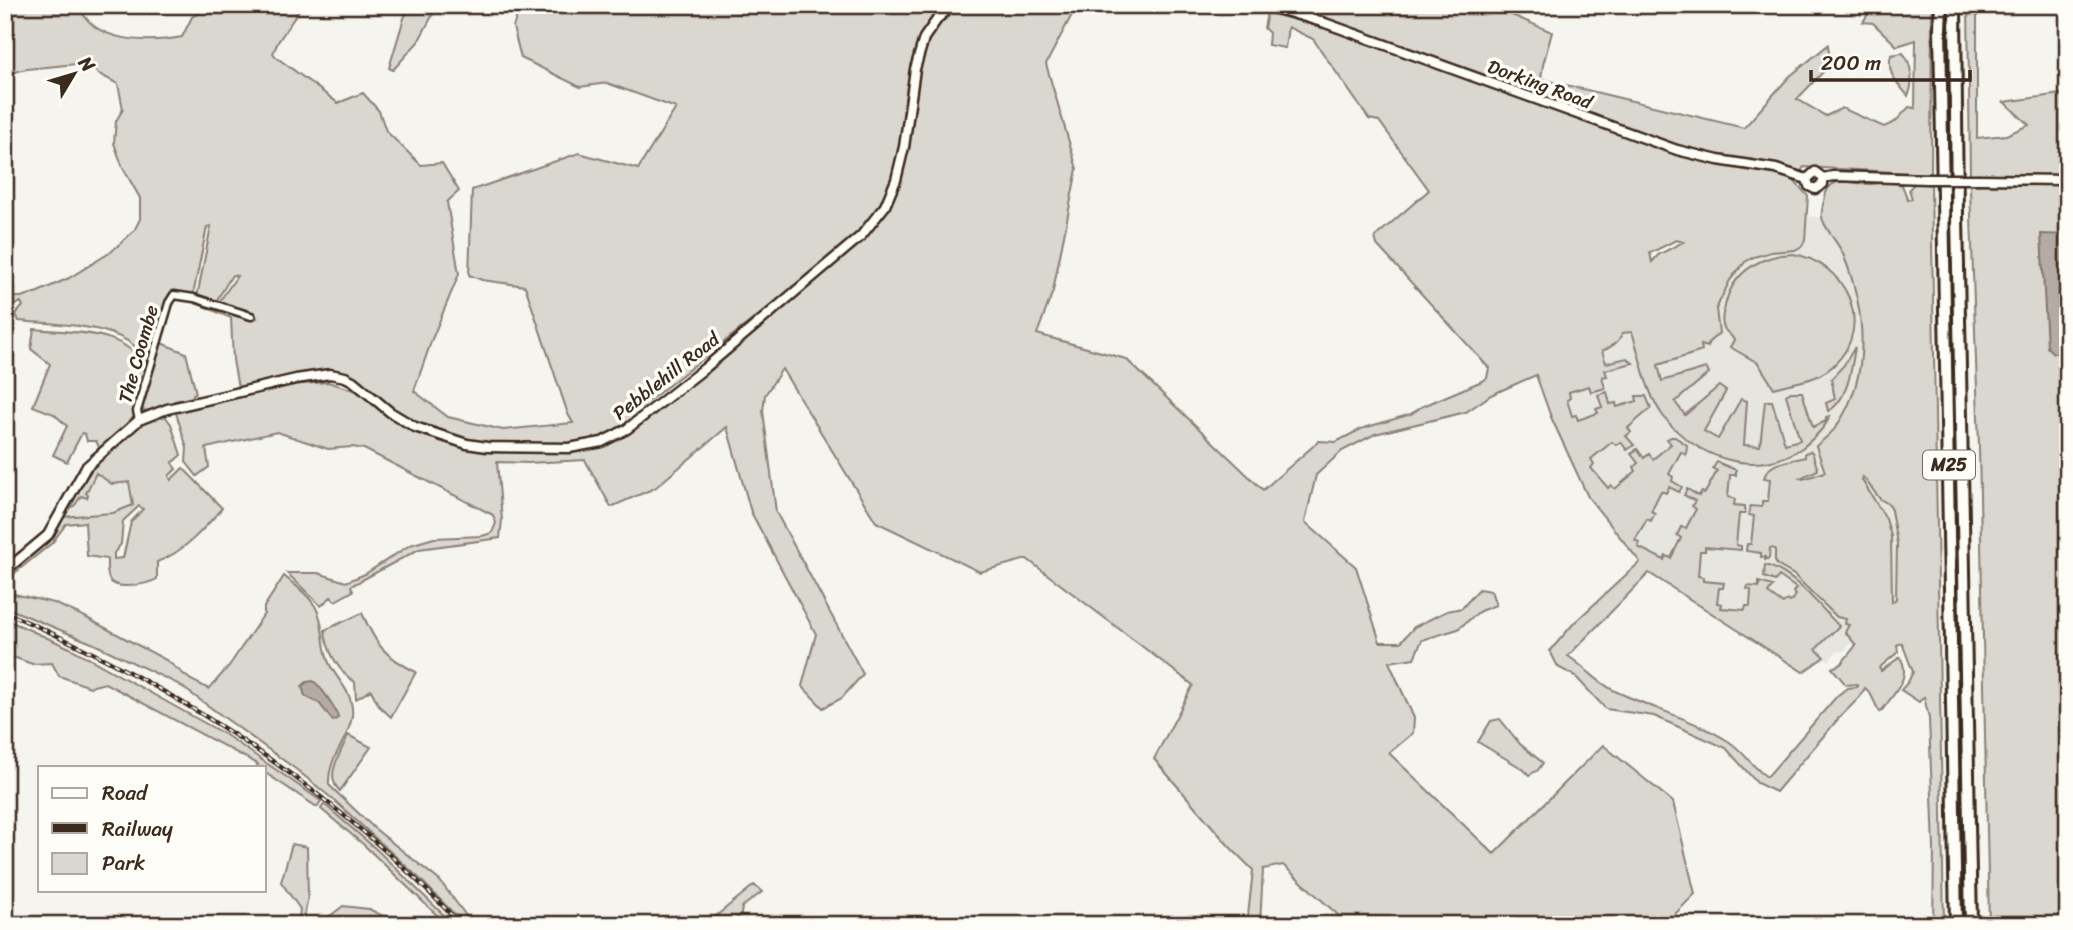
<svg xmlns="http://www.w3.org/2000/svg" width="2073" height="930" viewBox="0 0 2073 930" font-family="Sriracha,sans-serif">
<rect width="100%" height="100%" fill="#f5f4ee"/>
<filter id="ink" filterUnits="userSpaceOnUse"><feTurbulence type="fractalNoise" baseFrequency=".0143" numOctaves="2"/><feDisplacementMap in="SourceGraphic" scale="14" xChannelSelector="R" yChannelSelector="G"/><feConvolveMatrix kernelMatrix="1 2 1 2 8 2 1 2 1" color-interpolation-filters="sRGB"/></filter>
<g filter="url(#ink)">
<path fill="#e7e5df" d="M 1806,216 L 1822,218 L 1842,251 L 1850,273 L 1885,328 L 1835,430 L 1880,499 L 1890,505 L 1897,543 L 1896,599 L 1856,645 L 1852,642 L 1844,651 L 1836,652 L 1829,661 L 1824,657 L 1803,672 L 1649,573 L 1588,497 L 1547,406 L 1570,387 L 1603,343 Z
M 91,470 L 112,484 L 129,481 L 133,505 L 113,513 L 61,517 Z"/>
<path fill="#dad6d0" stroke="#8a8077" stroke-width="2" fill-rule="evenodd" d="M 5,5 L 79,5 C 92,44 149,43 182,37 L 192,17 L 212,5 L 298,5 L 300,9 L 278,42 L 273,53 L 276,57 L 338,103 L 363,93 L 379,111 L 386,131 L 421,165 L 442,163 L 459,191 L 447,202 L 459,274 L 432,339 L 414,391 L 448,417 L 503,430 L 573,423 L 568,414 L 525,286 L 482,280 L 469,275 L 472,190 L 579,153 L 638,169 L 676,108 L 607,83 L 580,87 L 521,58 L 513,27 L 521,5 L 1077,5 L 1046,64 L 1077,169 L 1053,291 L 1037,334 L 1126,359 L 1263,490 L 1319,441 L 1336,442 L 1361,429 L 1411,414 L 1421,407 L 1482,381 L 1487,378 L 1489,368 L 1377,245 L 1375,237 L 1429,190 L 1379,121 L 1369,119 L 1313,39 L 1288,27 L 1285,48 L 1268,45 L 1269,33 L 1264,28 L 1267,13 L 1321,26 L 1323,18 L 1291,5 L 1488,5 L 1552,32 L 1543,65 L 1541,79 L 1744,128 L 1789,77 L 1828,45 L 1830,62 L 1827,68 L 1797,99 L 1826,116 L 1842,108 L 1884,127 L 1895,122 L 1909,107 L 1915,108 L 1916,40 L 1897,46 L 1873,23 L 1863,22 L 1868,14 L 1878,5 L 1932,5 L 1931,174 L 1804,167 L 1794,181 L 1808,196 L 1805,240 L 1802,246 L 1795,250 L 1771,252 L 1754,257 L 1745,262 L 1730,280 L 1716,309 L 1719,333 L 1708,343 L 1708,347 L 1701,345 L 1702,351 L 1658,365 L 1662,381 L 1706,368 L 1709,373 L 1675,402 L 1685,415 L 1719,386 L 1726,391 L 1704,431 L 1718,439 L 1741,399 L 1747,401 L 1744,445 L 1760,446 L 1765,401 L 1772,401 L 1785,444 L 1800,440 L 1786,395 L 1791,392 L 1802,392 L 1813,427 L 1826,421 L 1826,417 L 1830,416 C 1825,428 1812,440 1802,448 C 1755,479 1696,458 1664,417 C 1646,394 1641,359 1632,332 L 1622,333 C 1621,341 1610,348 1602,351 L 1606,363 L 1627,358 L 1633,363 L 1605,370 L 1607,376 L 1602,377 L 1605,388 L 1591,392 L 1589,386 L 1569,392 L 1570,398 L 1567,400 L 1572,416 L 1576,415 L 1578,420 L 1598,413 L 1596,409 L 1602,407 L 1598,395 L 1607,392 L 1610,404 L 1616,403 L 1617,407 L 1637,401 L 1636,396 L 1646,396 L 1651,408 L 1628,428 L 1631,432 L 1626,436 L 1634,445 L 1627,450 L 1621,442 L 1616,445 L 1612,442 L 1591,459 L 1594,464 L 1591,468 L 1608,488 L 1611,485 L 1615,489 L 1636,471 L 1634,467 L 1638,463 L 1631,454 L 1637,449 L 1644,458 L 1649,454 L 1653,459 L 1671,444 L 1667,439 L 1671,437 L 1675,437 L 1687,445 L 1686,455 L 1681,452 L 1669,474 L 1673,477 L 1672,481 L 1682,487 L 1679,492 L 1669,487 L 1666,493 L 1661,491 L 1651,511 L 1655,513 L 1651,521 L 1647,519 L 1635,540 L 1639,542 L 1638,547 L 1664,560 L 1666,556 L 1671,558 L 1681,538 L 1677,535 L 1681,527 L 1686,528 L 1696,509 L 1692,506 L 1695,501 L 1684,495 L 1687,489 L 1699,496 L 1701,492 L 1705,493 L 1717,471 L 1713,468 L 1717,462 L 1736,470 L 1736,475 L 1730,475 L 1728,497 L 1735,499 L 1734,505 L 1745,506 L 1745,514 L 1739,514 L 1736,545 L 1741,546 L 1741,550 L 1705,547 L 1705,551 L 1700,551 L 1698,576 L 1703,577 L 1703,581 L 1724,583 L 1723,588 L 1719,588 L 1717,603 L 1722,604 L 1721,608 L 1745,610 L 1746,606 L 1750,606 L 1751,590 L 1747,589 L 1748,586 L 1759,587 L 1759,582 L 1773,586 L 1768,593 L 1783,604 L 1787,600 L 1790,602 L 1796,595 L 1793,592 L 1796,588 L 1779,576 L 1775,581 L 1764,577 L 1765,565 C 1795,573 1818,605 1839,626 L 1816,649 L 1824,657 L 1803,672 L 1649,573 L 1568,656 C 1585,667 1596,682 1615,691 C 1651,708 1693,719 1728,741 C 1743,750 1752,767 1767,777 L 1837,696 L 1847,688 L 1857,687 L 1857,684 L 1846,685 L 1832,668 L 1841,664 L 1856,645 L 1845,632 L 1849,625 L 1845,624 L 1846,619 L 1837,617 L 1794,575 L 1777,565 L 1775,561 L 1775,549 L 1770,548 L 1769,558 L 1765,560 L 1765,557 L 1761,557 L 1761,553 L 1746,551 L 1747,544 L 1751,544 L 1754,516 L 1749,515 L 1750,506 L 1762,507 L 1762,501 L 1768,501 L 1770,479 L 1764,478 C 1768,461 1792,461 1805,457 L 1805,453 L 1810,451 L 1812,452 L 1818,470 L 1800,478 L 1803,479 L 1825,472 L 1816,446 C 1823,440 1831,434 1836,427 C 1872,375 1866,310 1843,254 C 1838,242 1824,229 1822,217 C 1821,212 1823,205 1824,201 C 1828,172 1850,184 1870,184 C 1881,184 1892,180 1902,185 L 1908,200 L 1912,199 L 1909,189 L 1914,184 L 1931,184 L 1944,925 L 1933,925 L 1934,848 L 1929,718 L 1924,697 L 1919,702 L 1901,690 L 1908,682 L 1913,672 L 1902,643 L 1897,645 L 1898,652 L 1879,668 L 1881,671 L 1900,657 C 1912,677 1895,692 1883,709 L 1880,712 C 1873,703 1874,695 1865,688 L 1859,698 L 1838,719 L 1776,792 L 1757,783 L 1726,748 L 1654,716 L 1606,709 L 1575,676 L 1558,667 L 1550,651 L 1574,623 L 1640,562 L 1588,497 L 1551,417 L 1536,375 L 1491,395 L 1466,412 L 1375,434 L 1342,451 L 1316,475 L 1305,522 L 1356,567 L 1380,642 L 1401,642 L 1414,627 L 1447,611 L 1462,608 L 1479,589 L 1491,591 L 1496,605 L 1480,611 L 1458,629 L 1422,640 L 1414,658 L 1389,662 L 1414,718 L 1413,733 L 1389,753 L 1494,854 L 1603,745 L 1673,802 L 1695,894 L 1664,925 L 1349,925 L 1283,865 L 1263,869 L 1260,925 L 1247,925 L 1253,870 L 1229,846 L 1154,759 L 1193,685 L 1027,559 L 980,572 L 876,522 L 782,369 L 765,395 L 763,411 L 776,512 L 863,674 L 842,698 L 823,708 L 802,686 L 816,634 L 751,512 L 727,427 L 655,488 L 611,507 L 585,460 L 528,463 L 497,462 L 502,520 L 500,538 L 419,549 L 351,586 L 353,591 L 335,601 L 331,597 L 321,606 L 287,573 L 318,573 L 346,582 L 365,574 L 410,545 L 434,538 L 482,536 L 492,533 L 496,523 L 493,515 L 364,449 L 352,447 L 328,449 L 277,432 L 206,448 L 209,467 L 197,476 L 186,462 L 187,448 L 176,413 L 290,385 L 328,382 L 357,391 L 362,385 L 346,375 L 238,388 L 233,360 L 231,318 L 187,299 L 217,306 L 247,317 L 257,318 L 255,312 L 248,313 L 219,302 L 237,276 L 232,275 L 217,300 L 212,302 L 197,297 L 211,226 L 207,227 L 193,295 L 172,292 L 150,364 L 147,365 C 134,322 56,325 19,321 L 16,314 L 23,306 L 21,302 L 5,311 L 5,297 L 21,297 L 38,292 L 69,278 L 111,252 L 134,231 L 140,219 L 140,198 L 123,168 L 114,143 L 116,121 L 123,109 L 118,84 L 97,73 L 91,65 L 86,63 L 27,69 L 5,74 ZM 1676,240 L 1683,242 L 1658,255 L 1652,262 L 1650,253 ZM 756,317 L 758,324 L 642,420 L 636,411 ZM 1863,477 L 1880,499 L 1890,505 L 1897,543 L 1896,599 L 1892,602 L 1891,536 L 1886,519 L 1862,480 Z
M 410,5 L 438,5 L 418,42 L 393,70 L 389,68 L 404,18 Z
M 1968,5 L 1977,5 L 1977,138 L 2006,135 L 2029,125 L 2004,102 L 2068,93 L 2068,176 L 1970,175 Z
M 1903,53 C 1912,63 1914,84 1908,96 C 1897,82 1886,74 1891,55 Z
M 1972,184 L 2068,185 L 2068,925 L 1989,925 L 1979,447 L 1970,187 Z
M 1793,254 C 1845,262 1876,325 1834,365 C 1816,382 1796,381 1774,388 L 1758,363 L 1730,347 L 1734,340 C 1731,334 1726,333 1724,328 C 1721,322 1723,312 1725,306 C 1732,272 1761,255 1793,254 Z
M 34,329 C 69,333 135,328 144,373 L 140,377 L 135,418 L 100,449 L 96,441 L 87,441 L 85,434 L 82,433 L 67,462 L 53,455 L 67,426 L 54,414 L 33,406 L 50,364 L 31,349 Z
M 161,343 L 186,353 L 196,393 L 193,394 L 193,397 L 174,401 L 174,405 L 144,411 L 141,407 Z
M 1855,347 C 1852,367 1848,401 1828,411 L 1826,403 L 1835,399 L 1831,379 L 1844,365 Z
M 165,416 L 171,424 L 181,455 L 172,463 L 176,469 L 169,476 L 171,480 L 183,468 L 222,508 C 204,529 184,552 157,562 L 157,579 C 148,584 120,590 111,582 C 106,577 107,566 107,559 L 87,556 L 85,522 L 66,524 L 52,543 L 5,581 L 5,573 L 61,517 L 113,513 L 133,505 L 129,482 L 112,484 L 96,473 L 86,493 L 88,495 L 87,498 L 81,496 L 75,505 L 65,511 C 85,476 121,423 165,416 ZM 139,506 L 143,509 L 131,522 L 123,558 L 114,559 L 114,553 L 121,544 L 123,521 Z
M 284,576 C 295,585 308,594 315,606 C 325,622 321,645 329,663 C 337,681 354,691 352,716 C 349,741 327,758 329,785 L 374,828 L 440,881 L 473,925 L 465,925 L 420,879 L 335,801 L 297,770 L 178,684 L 94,644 L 5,607 L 5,592 L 54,603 L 83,616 L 166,660 L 191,680 L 209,689 L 229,666 L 264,614 L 264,607 Z
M 362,613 C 377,646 383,655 416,672 L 391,717 L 379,706 L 371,690 L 356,699 L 355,682 C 339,673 326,649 325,630 Z
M 5,619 L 70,648 L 226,735 L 321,801 L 317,807 L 264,772 L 264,767 L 256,767 L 258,764 L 105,683 L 90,687 L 59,676 L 52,663 L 32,664 L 5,654 Z
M 1500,719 L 1520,744 L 1543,763 L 1538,770 L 1529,775 L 1523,769 L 1478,742 L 1491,721 Z
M 348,735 L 371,747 L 340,791 C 323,776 342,752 348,735 Z
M 324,804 L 376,849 L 454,925 L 447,925 L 364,845 L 321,809 Z
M 292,844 L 307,847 L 308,896 L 303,925 L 298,925 L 300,909 L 281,882 Z
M 754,885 L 762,892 L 742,907 L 741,914 L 730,925 L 705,925 Z
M 343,906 L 369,909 L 383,916 L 397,917 L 406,925 L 328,925 L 326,919 Z"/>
<path fill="#b4aca4" stroke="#84786e" stroke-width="2" d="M 2041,234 L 2068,235 L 2068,353 L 2053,353 L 2047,347 Z
M 313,681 C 320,685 338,711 338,718 L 333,721 L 319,703 L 305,696 L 302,686 L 307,682 Z"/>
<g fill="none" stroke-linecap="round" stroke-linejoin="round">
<defs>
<path id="street" d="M 139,420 L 137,411 L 169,303 L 174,295 L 194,298 L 251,316"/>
<path id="secondary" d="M 1265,5 L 1325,23 L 1677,150 L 1718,160 L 1776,169 L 1807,179
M 1823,178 L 1833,176 L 1927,179
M 1807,179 L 1809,186 L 1815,189 L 1823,184 L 1823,178
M 1807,179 L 1815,172 L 1823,178
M 1979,179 L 2068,180
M 5,571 L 48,535 L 86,467 L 139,420 L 167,409 L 296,379 L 330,374 L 345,377 L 353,381 L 390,412 L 415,427 L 467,444 L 487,447 L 569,448 L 602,442 L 627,429 L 705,368 L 861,236 L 885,206 L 896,180 L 904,147 L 915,69 L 924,38 L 938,18 L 953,5"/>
<path id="highway" d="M 1941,5 L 1940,29 L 1956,925
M 1955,5 L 1957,217 L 1971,925"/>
</defs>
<use href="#street" stroke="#3b2a1e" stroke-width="11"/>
<use href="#secondary" stroke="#3b2a1e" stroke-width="13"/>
<use href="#highway" stroke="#3b2a1e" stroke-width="16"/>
<use href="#street" stroke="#fdfcf7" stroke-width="6"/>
<use href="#secondary" stroke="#fdfcf7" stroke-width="8"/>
<use href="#highway" stroke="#fdfcf7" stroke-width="10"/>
<defs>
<path id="rail" d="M 5,612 C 176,686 333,788 461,925"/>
</defs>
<use href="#rail" stroke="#3b2a1e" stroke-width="4.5"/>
<use href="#rail" stroke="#fdfcf7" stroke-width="2" stroke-dasharray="5" stroke-linecap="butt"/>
<defs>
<path id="secondary-bridge" d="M 1927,179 L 1979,179"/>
</defs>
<use href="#secondary-bridge" stroke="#3b2a1e" stroke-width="13" stroke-linecap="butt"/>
<use href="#secondary-bridge" stroke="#fdfcf7" stroke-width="8"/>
</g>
</g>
<g text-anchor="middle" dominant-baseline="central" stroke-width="7" stroke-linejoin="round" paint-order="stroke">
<rect fill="#fdfcf7" stroke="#75695f" stroke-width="2" x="1923" y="450.5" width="52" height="29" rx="5"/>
<g font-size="18" font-weight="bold" fill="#3b2a1e">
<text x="1949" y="465">M25</text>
</g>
<g font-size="19" fill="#3b2a1e" stroke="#fdfcf7">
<text transform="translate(1540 84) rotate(20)">Dorking Road</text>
<text transform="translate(138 354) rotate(-74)">The Coombe</text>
<text transform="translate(666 376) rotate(-38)">Pebblehill Road</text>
</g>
</g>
<rect width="2073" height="930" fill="none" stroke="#fdfcf7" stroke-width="28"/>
<rect x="14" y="14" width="2045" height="902" fill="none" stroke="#3b2a1e" stroke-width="2.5" filter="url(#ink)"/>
<rect x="38" y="766" width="228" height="126" fill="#fdfcf7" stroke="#afa8a0" stroke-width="2"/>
<rect x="52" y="788" width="35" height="10" fill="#fdfcf7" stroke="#afa8a0" stroke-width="2"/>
<text x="102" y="800" font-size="21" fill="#3b2a1e">Road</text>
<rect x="52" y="823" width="35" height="10" fill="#3b2a1e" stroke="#afa8a0" stroke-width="2"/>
<text x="102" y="836" font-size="21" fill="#3b2a1e">Railway</text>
<rect x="52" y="853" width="35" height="21" fill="#dad6d0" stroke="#afa8a0" stroke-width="2"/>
<text x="102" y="870" font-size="21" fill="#3b2a1e">Park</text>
<g transform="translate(74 74) rotate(52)" stroke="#fdfcf7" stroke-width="5" paint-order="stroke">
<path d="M0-5L12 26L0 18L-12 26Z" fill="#3b2a1e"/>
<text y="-10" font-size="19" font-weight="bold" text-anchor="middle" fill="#3b2a1e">N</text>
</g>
<path d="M1811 70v10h159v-10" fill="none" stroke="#3b2a1e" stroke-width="3.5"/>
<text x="1821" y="70" font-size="21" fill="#3b2a1e" stroke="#fdfcf7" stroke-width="5" paint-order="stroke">200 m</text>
</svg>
